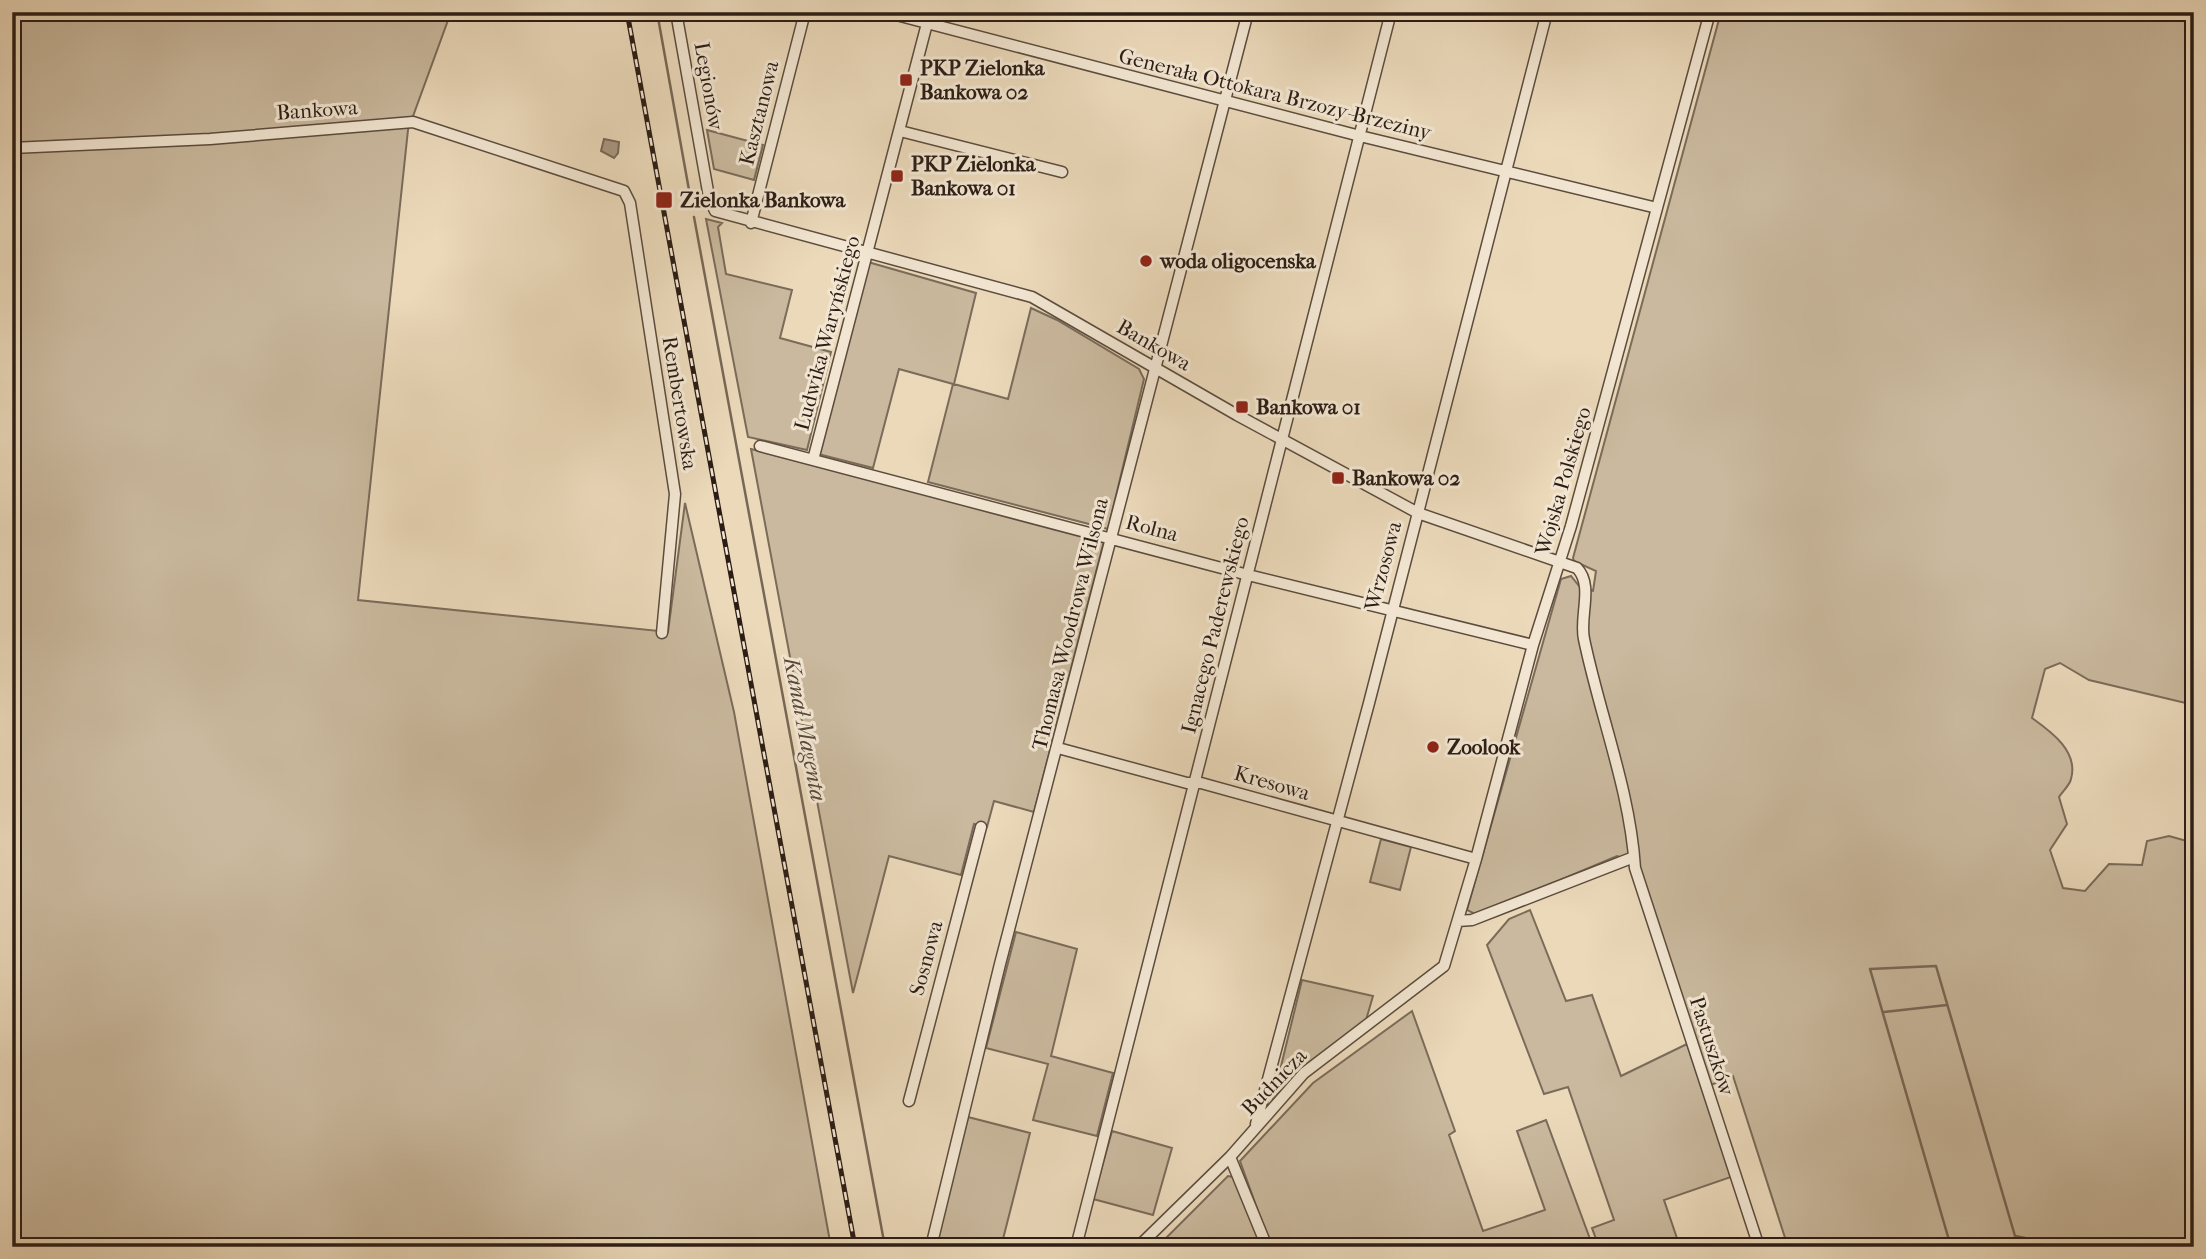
<svg xmlns="http://www.w3.org/2000/svg" width="2206" height="1259" viewBox="0 0 2206 1259" font-family="'IM FELL French Canon',serif">
<rect width="100%" height="100%" fill="#ebd9ba"/>
<filter id="stains"><feTurbulence type="fractalNoise" baseFrequency=".00286" numOctaves="4"/><feColorMatrix values="0 0 0 0 .2 0 0 0 0 .09 0 0 0 0 .02 0 0 0 .5 -.17"/></filter>
<radialGradient id="worn" r=".72"><stop offset=".6" stop-color="#630" stop-opacity="0"/><stop offset="1" stop-color="#630" stop-opacity=".3"/></radialGradient>
<path fill="#cab99e" stroke="#7a6b5a" stroke-width="2" d="M 12,12 L 451,12 L 408,130 L 358,600 L 668,632 L 685,503 L 734,712 L 831,1247 L 12,1247 Z
M 1721,12 L 2194,12 L 2194,705 L 2089,680 L 2060,663 L 2045,669 L 2032,718 C 2050,731 2079,751 2071,779 C 2070,785 2062,792 2059,797 L 2067,824 L 2050,850 L 2063,888 L 2085,891 L 2109,864 L 2142,865 L 2147,841 L 2169,836 L 2194,843 L 2194,1247 L 1788,1247 L 1733,1076 L 1711,1085 L 1636,862 L 1617,856 L 1477,915 L 1467,910 L 1561,579 L 1571,576 L 1579,586 L 1593,591 L 1596,571 L 1574,561 L 1573,558 Z
M 707,130 L 763,145 L 754,180 L 714,169 Z
M 706,219 L 722,223 L 718,227 L 726,274 L 792,290 L 780,338 L 831,352 L 807,450 L 748,437 Z
M 868,262 L 976,293 L 954,384 L 1008,399 L 1031,308 L 1057,320 L 1139,369 L 1144,379 L 1108,529 L 928,482 L 953,384 L 899,369 L 873,468 L 818,454 Z
M 751,449 L 1104,541 L 1034,812 L 994,801 L 987,827 L 974,824 L 961,875 L 889,856 L 853,993 Z
M 1381,839 L 1411,847 L 1400,890 L 1370,882 Z
M 1530,910 L 1566,1001 L 1592,995 L 1621,1076 L 1687,1044 L 1731,1177 L 1664,1200 L 1680,1247 L 1599,1247 L 1592,1228 L 1614,1220 L 1568,1087 L 1544,1094 L 1487,945 L 1509,919 Z
M 1016,932 L 1077,949 L 1051,1056 L 1113,1073 L 1097,1136 L 1033,1120 L 1048,1064 L 986,1048 Z
M 1302,980 L 1373,996 L 1366,1020 L 1306,1065 L 1273,1099 Z
M 1412,1011 L 1455,1131 L 1449,1135 L 1483,1231 L 1545,1210 L 1517,1131 L 1546,1120 L 1593,1247 L 1271,1247 L 1240,1161 L 1313,1083 Z
M 968,1117 L 1030,1133 L 1001,1247 L 935,1247 Z
M 1112,1131 L 1172,1148 L 1153,1215 L 1093,1199 Z
M 1228,1176 L 1237,1178 L 1262,1247 L 1157,1247 Z"/>
<path fill="#aa9982" stroke="#776756" stroke-width="2" d="M 604,139 L 619,142 L 618,153 L 614,158 L 601,151 Z"/>
<g fill="none" stroke-linecap="round" stroke-linejoin="round">
<path stroke="#776756" stroke-width="2.5" d="M 657,12 L 689,190
M 694,217 L 885,1247
M 1884,1012 L 1947,1005
M 1951,1247 L 1870,969 L 1936,966 L 2015,1236 L 2070,1247"/>
<defs>
<path id="minor" d="M 676,12 L 709,197 L 715,211 L 1032,297 L 1237,415 L 1418,513 L 1577,568 C 1594,586 1579,616 1584,639 C 1600,716 1630,790 1635,868 L 1759,1247
M 885,12 L 1360,136 L 1657,208
M 900,131 L 1062,172
M 12,148 L 210,139 L 413,122 L 624,191 L 630,203 L 675,494 L 662,633
M 751,223 L 805,12
M 760,446 L 1248,575 L 1533,645
M 813,460 L 930,12
M 1058,748 L 1187,783 L 1201,783 L 1476,859
M 1458,921 L 1472,920 L 1634,857
M 909,1101 L 981,827
M 1256,1124 L 1369,703 L 1547,12
M 1230,1157 L 1267,1247
M 931,1247 L 1000,964 L 1248,12
M 1076,1247 L 1391,12
M 1138,1247 L 1230,1157 L 1304,1073 L 1444,966 L 1476,859 L 1533,645 L 1571,526 L 1710,12"/>
</defs>
<use href="#minor" stroke="#5b4c3e" stroke-width="13"/>
<use href="#minor" stroke="#f2e6d2" stroke-width="10"/>
<defs>
<path id="rail" d="M 627,12 L 855,1247"/>
</defs>
<use href="#rail" stroke="#2b1d15" stroke-width="5"/>
<use href="#rail" stroke="#f2e6d2" stroke-width="2.5" stroke-dasharray="8" stroke-linecap="butt"/>
</g>
<g fill="#8f2418" stroke="#f2e6d2" stroke-width="2.5">
<rect x="899" y="73" width="14" height="14" rx="3.5"/>
<rect x="890" y="169" width="14" height="14" rx="3.5"/>
<rect x="655" y="191" width="18" height="18" rx="3.5"/>
<circle cx="1146" cy="261" r="7"/>
<rect x="1235" y="400" width="14" height="14" rx="3.5"/>
<rect x="1331" y="471" width="14" height="14" rx="3.5"/>
<circle cx="1433" cy="747" r="7"/>
</g>
<g text-anchor="middle" dominant-baseline="central" stroke-width="6" stroke-linejoin="round" paint-order="stroke">
<g font-size="21" font-weight="bold" fill="#2b1d15" stroke="#f2e6d2" text-anchor="start">
<text x="920" y="68">PKP Zielonka<tspan x="920" dy="24">Bankowa 02</tspan></text>
<text x="911" y="164">PKP Zielonka<tspan x="911" dy="24">Bankowa 01</tspan></text>
<text x="680" y="200">Zielonka Bankowa</text>
<text x="1160" y="261">woda oligocenska</text>
<text x="1256" y="407">Bankowa 01</text>
<text x="1352" y="478">Bankowa 02</text>
<text x="1447" y="747">Zoolook</text>
</g>
<g font-size="21" fill="#2b1d15" stroke="#f2e6d2">
<text transform="translate(709 86) rotate(80)">Legionów</text>
<text transform="translate(1275 94) rotate(14)">Generała Ottokara Brzozy-Brzeziny</text>
<text transform="translate(317 110) rotate(-4)">Bankowa</text>
<text transform="translate(759 113) rotate(-76)">Kasztanowa</text>
<text transform="translate(827 333) rotate(-75)">Ludwika Waryńskiego</text>
<text transform="translate(1154 345) rotate(30)">Bankowa</text>
<text transform="translate(680 403) rotate(81)">Rembertowska</text>
<text transform="translate(1563 481) rotate(-74)">Wojska Polskiego</text>
<text transform="translate(1152 528) rotate(15)">Rolna</text>
<text transform="translate(1383 566) rotate(-75)">Wrzosowa</text>
<text transform="translate(1070 624) rotate(-76)">Thomasa Woodrowa Wilsona</text>
<text transform="translate(1215 625) rotate(-76)">Ignacego Paderewskiego</text>
<text transform="translate(1272 783) rotate(16)">Kresowa</text>
<text transform="translate(926 958) rotate(-75)">Sosnowa</text>
<text transform="translate(1712 1046) rotate(72)">Pastuszków</text>
<text transform="translate(1274 1082) rotate(-46)">Budnicza</text>
</g>
<g font-size="23" font-style="italic" fill="#57483b" stroke="#f2e6d2">
<text transform="translate(805 729) rotate(79)">Kanał Magenta</text>
</g>
</g>
<rect width="2206" height="1259" fill="none" stroke="#ebd9ba" stroke-width="42"/>
<rect x="14" y="14" width="2178" height="1231" fill="none" stroke="#2b1d15" stroke-width="3.5"/>
<rect x="21" y="21" width="2164" height="1217" fill="none" stroke="#2b1d15" stroke-width="2"/>
<rect width="100%" height="100%" filter="url(#stains)"/>
<rect width="100%" height="100%" fill="url(#worn)"/>
</svg>
